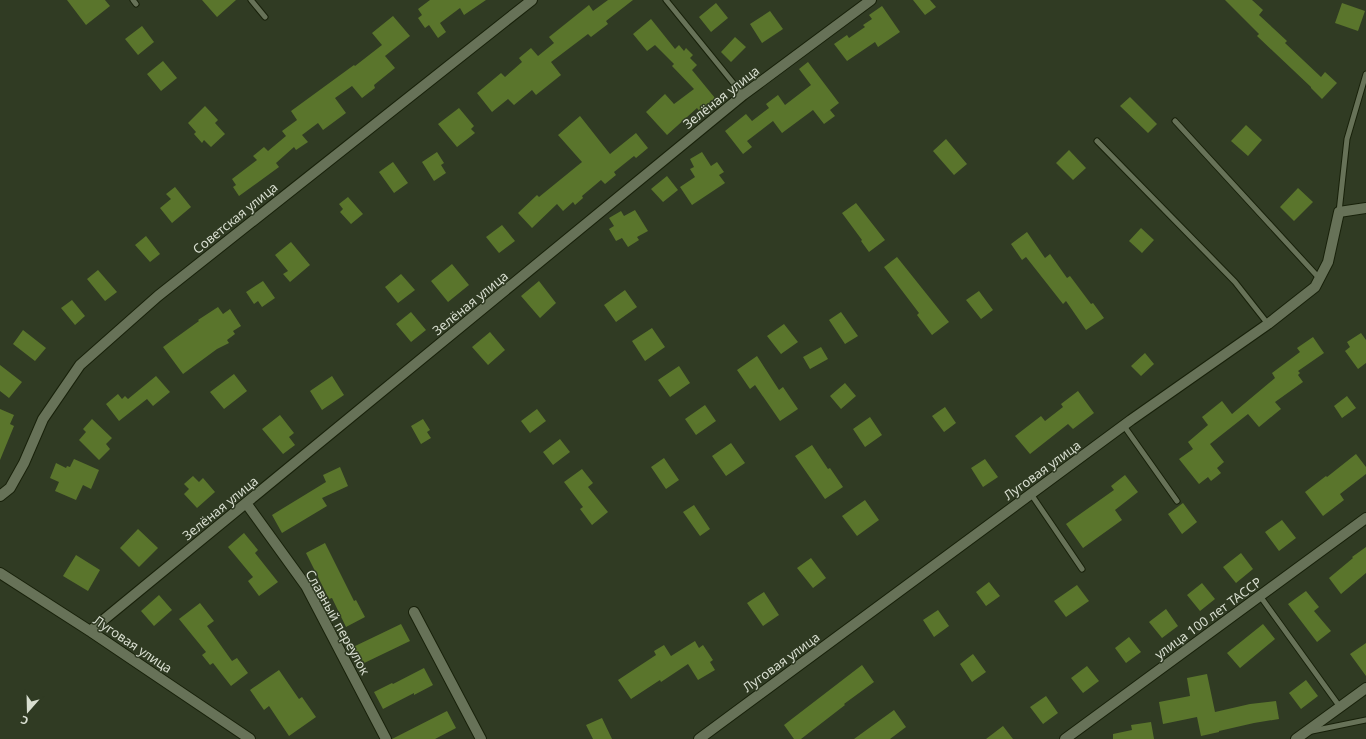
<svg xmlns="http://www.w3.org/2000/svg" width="1366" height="739" viewBox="0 0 1366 739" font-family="'Noto Sans',sans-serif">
<rect width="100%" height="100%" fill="#303b23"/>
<path fill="#5a752c" d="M 67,0 L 105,0 L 110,6 L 86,25 Z
M 202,0 L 236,0 L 217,17 Z
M 430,0 L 486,0 L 464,15 L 460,8 L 440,23 L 446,32 L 438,38 L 429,25 L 425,28 L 418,18 L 422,15 L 418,9 Z
M 608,0 L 633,0 L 606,21 L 608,24 L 591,37 L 588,34 L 551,62 L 561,75 L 536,95 L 532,90 L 514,105 L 508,99 L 492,112 L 477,93 L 501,73 L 505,77 L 522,62 L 519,58 L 531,48 L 538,56 L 554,43 L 549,37 L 589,5 L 593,11 Z
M 913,0 L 930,0 L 936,7 L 925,15 Z
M 1225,0 L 1252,0 L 1263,10 L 1259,15 L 1287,41 L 1285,43 L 1321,77 L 1325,72 L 1337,83 L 1322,99 L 1311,88 L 1311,87 L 1257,36 L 1259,34 Z
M 716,3 L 728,18 L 711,32 L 699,17 Z
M 1342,3 L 1365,11 L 1358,31 L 1335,23 Z
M 882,6 L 900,32 L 878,47 L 875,42 L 847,61 L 834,44 L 847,35 L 849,38 L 865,27 L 863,25 L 872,19 L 869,15 Z
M 770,11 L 783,29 L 762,43 L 750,24 Z
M 393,16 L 410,36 L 385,56 L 395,68 L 374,85 L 375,88 L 362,98 L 352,86 L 335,98 L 346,113 L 323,130 L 318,123 L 302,135 L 308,142 L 296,150 L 294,147 L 276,163 L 279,167 L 239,196 L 233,187 L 236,185 L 232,179 L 257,160 L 253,156 L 264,147 L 268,151 L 286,136 L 282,131 L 297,120 L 291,111 L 354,65 L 355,66 L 382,45 L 372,33 Z
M 651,19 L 675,49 L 679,45 L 684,51 L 686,48 L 693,55 L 690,58 L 697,65 L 692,70 L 715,98 L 699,111 L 697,108 L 667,135 L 646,112 L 665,94 L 674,104 L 694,89 L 672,66 L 674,64 L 655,45 L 647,51 L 633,34 Z
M 142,26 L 154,42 L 138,55 L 125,39 Z
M 735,37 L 746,47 L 731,62 L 721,52 Z
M 163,61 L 177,78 L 161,91 L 147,74 Z
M 808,62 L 839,103 L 830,110 L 835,116 L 824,124 L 813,110 L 782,133 L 773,121 L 747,141 L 752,147 L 743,154 L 725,131 L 746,114 L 752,121 L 769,108 L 766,104 L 778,95 L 785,105 L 811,85 L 799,69 Z
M 1130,97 L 1157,124 L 1148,133 L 1120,106 Z
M 205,106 L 218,120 L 215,123 L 225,134 L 211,147 L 204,140 L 202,143 L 194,134 L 196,132 L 188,123 Z
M 459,108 L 474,126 L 471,129 L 475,133 L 457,147 L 438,124 Z
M 580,116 L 610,154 L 636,133 L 648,148 L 636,158 L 634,156 L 614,172 L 616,175 L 605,184 L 601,180 L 582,196 L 583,198 L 575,205 L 573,202 L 563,211 L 557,204 L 532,228 L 518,213 L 537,195 L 539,197 L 582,162 L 558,135 Z
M 1246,125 L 1262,140 L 1248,156 L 1231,141 Z
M 946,139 L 967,164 L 954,175 L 933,151 Z
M 1069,150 L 1086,168 L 1073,180 L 1056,163 Z
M 437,152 L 444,163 L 441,165 L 446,173 L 434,181 L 422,162 Z
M 702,152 L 711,166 L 717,162 L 724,172 L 719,175 L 725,183 L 692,205 L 680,187 L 695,177 L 690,169 L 694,167 L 690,159 Z
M 393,162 L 408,183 L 394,193 L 379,172 Z
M 667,176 L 678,190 L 663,202 L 651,189 Z
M 175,187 L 191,207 L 172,223 L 160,208 L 171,199 L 166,194 Z
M 1298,188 L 1313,202 L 1294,221 L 1280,207 Z
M 348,197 L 363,214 L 351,224 L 340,212 L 343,209 L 339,204 Z
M 856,203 L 885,240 L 869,252 L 861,241 L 862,240 L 842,213 Z
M 635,210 L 648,231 L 637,237 L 639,240 L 628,247 L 622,238 L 616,241 L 609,229 L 614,226 L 609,218 L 621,211 L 624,216 Z
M 502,225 L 515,241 L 499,253 L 486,237 Z
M 1141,228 L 1154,240 L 1142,253 L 1129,241 Z
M 1027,232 L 1045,258 L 1050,254 L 1067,278 L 1070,276 L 1091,304 L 1093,303 L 1104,318 L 1086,330 L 1066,301 L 1063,304 L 1026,257 L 1022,260 L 1011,244 Z
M 146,236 L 160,254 L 150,262 L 135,245 Z
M 291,242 L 310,265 L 290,282 L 283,274 L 288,271 L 275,255 Z
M 897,257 L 949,322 L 932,335 L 917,315 L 919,313 L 884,267 Z
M 452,264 L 469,285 L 448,302 L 431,281 Z
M 98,270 L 117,292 L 105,301 L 87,279 Z
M 401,274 L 415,290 L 398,303 L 385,287 Z
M 263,281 L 275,298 L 262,307 L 258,301 L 254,304 L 246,292 Z
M 539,281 L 556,303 L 540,318 L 521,296 Z
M 625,290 L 637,307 L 616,322 L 604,305 Z
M 979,291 L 993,310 L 981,319 L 966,300 Z
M 72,300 L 85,316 L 75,325 L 61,308 Z
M 218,307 L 223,314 L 230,309 L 241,326 L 233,331 L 235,334 L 227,340 L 229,343 L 217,349 L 183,374 L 163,347 L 199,321 L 198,320 Z
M 411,312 L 426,330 L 411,342 L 396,324 Z
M 841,312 L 858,336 L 845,344 L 829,320 Z
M 784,324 L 798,342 L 781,354 L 767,336 Z
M 652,328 L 665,347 L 645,361 L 632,341 Z
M 23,330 L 46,348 L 35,361 L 13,344 Z
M 490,332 L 505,350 L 488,365 L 472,347 Z
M 1361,333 L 1366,340 L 1366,363 L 1358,369 L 1345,351 L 1350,347 L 1347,342 Z
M 1313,337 L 1324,353 L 1298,371 L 1300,373 L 1298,375 L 1303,382 L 1275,402 L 1281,409 L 1259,427 L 1248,414 L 1210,444 L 1224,462 L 1217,468 L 1221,473 L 1211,481 L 1208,477 L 1199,484 L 1179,459 L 1193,449 L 1188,442 L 1208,425 L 1202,417 L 1222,401 L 1232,414 L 1275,378 L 1272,373 L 1300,352 L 1297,348 Z
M 821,347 L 828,359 L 810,369 L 803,357 Z
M 1145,353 L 1154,364 L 1141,376 L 1131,366 Z
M 757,356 L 779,390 L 783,387 L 798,409 L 780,421 L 755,385 L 750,389 L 737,370 Z
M 0,365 L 22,382 L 9,398 L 0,391 Z
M 679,366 L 690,383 L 670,397 L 658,380 Z
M 234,374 L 247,391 L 224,409 L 210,392 Z
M 156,376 L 170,392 L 153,406 L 147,399 L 119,421 L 106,404 L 118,394 L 122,399 L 125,396 L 128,399 Z
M 332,376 L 344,395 L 322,410 L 310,391 Z
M 845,383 L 856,396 L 841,409 L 830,396 Z
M 1078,391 L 1094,413 L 1073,429 L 1068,424 L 1030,454 L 1015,436 L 1041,416 L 1045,421 L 1063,407 L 1061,404 Z
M 1347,396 L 1356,408 L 1342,418 L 1334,406 Z
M 705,405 L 716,421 L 696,435 L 685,419 Z
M 945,407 L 956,423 L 944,432 L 932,416 Z
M 0,409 L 14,415 L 10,424 L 14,426 L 0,460 Z
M 537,409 L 546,421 L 530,433 L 521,421 Z
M 280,415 L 294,433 L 289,437 L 295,445 L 283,454 L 262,429 Z
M 870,417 L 882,435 L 865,447 L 853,429 Z
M 92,419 L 112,438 L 106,444 L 110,449 L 99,460 L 79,440 L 86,432 L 83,429 Z
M 423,419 L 430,430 L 427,432 L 431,438 L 421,444 L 411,426 Z
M 560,439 L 570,452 L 553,465 L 543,452 Z
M 731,443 L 745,463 L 726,476 L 712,456 Z
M 812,445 L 828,469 L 830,468 L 843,487 L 825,499 L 795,456 Z
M 1356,454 L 1366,467 L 1366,474 L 1340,494 L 1344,500 L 1323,516 L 1305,492 L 1326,476 L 1327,477 Z
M 664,458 L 679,480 L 666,489 L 651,467 Z
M 74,459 L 99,470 L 91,489 L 83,485 L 76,500 L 55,491 L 59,482 L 50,478 L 56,463 L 66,468 L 67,466 L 70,467 Z
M 985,459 L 998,477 L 983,487 L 971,468 Z
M 340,467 L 348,486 L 322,498 L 327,506 L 282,533 L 272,515 L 326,482 L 323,475 Z
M 582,469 L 593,483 L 588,487 L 608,512 L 592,525 L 580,509 L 583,507 L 564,482 Z
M 1125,475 L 1138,492 L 1115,510 L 1122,520 L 1083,548 L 1066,524 L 1114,490 L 1111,486 Z
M 193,476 L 199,482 L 203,478 L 215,492 L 197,508 L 184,494 L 189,489 L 184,484 Z
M 865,500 L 879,520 L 857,536 L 842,516 Z
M 1183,503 L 1197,522 L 1182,534 L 1168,514 Z
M 694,505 L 710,529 L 700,536 L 683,512 Z
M 1282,520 L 1296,538 L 1279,551 L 1265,532 Z
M 138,529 L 158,548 L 139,567 L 120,548 Z
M 244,533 L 258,550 L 255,553 L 278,582 L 259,596 L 248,581 L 253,577 L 228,547 Z
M 325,543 L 354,601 L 356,600 L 365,617 L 346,627 L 332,598 L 329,599 L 306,553 Z
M 1366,547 L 1366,573 L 1341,594 L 1329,578 L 1353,558 L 1352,557 Z
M 1241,553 L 1253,569 L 1236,583 L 1223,567 Z
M 76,555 L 100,570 L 88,591 L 63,576 Z
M 811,558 L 826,578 L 813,588 L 797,568 Z
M 989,582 L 1000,596 L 986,606 L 976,592 Z
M 1202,583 L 1215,599 L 1200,611 L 1187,595 Z
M 1077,585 L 1089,601 L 1066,617 L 1054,601 Z
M 1306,591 L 1319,607 L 1314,611 L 1331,631 L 1317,642 L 1288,604 Z
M 764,592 L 779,615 L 763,626 L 747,603 Z
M 159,595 L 172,610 L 154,626 L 141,611 Z
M 200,603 L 214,621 L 207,626 L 232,661 L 237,658 L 248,673 L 231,686 L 213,663 L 210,665 L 202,655 L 206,652 L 179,619 Z
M 1166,609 L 1178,626 L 1162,638 L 1149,622 Z
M 938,610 L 949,626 L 934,637 L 923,620 Z
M 401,624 L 410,641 L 360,665 L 351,648 Z
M 1263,624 L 1275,639 L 1240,668 L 1227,653 Z
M 1129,637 L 1141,652 L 1126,663 L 1115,648 Z
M 695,641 L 699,648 L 703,645 L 713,660 L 710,662 L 715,670 L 698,680 L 688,664 L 661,682 L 660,680 L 631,699 L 618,680 L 656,655 L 654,651 L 664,645 L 671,656 Z
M 1366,643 L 1366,676 L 1350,654 Z
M 973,654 L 986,672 L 972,682 L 960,664 Z
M 862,665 L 874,682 L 844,704 L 845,705 L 801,739 L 794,739 L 784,725 Z
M 1087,666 L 1099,681 L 1083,693 L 1071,678 Z
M 424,668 L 433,685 L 414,695 L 414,693 L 383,709 L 374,692 L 392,683 L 393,684 Z
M 279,670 L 299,699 L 302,697 L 316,717 L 289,736 L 269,706 L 264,710 L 250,690 Z
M 1207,674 L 1215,712 L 1250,704 L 1276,701 L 1279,719 L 1254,723 L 1219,731 L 1219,732 L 1201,736 L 1197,717 L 1163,724 L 1159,702 L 1190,696 L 1187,678 Z
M 1306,680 L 1318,696 L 1301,709 L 1289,693 Z
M 1046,696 L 1058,713 L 1043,724 L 1030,707 Z
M 894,710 L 906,727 L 890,739 L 854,739 Z
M 447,711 L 456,728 L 435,739 L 392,739 Z
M 602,718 L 612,739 L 593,739 L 586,725 Z
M 1151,722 L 1154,739 L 1113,739 L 1113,734 L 1132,730 L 1131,725 Z
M 1003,726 L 1013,739 L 986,739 Z"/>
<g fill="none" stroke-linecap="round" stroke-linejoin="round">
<defs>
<path id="lane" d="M 133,0 L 136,4
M 251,0 L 265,17
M 666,0 L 743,95
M 1175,121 L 1320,279
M 1097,141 L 1235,282 L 1268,324
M 1339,212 L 1347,139 L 1366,74
M 1124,426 L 1177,501
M 1031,494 L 1082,569
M 1260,596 L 1340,707
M 1312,731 L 1366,720"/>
<path id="street" d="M 0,496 L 10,488 L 24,463 L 43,419 L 80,365 L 158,296 L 532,0
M 246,503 L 306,586 L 386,739
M 0,573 L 90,631 L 250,739
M 414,612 L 481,739
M 90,631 L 743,95 L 871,0
M 699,739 L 1131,420 L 1268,324 L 1315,287 L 1328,262 L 1339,212 L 1366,208
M 1065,739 L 1366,518
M 1296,739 L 1366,688"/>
</defs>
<use href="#lane" stroke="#18210a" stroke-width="7"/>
<use href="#street" stroke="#18210a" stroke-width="12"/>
<use href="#lane" stroke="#677258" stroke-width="5"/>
<use href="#street" stroke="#677258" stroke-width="10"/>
</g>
<g text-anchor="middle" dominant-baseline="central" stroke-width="3" stroke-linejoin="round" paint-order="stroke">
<g font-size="13" fill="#d8ded0" stroke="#303b23">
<text transform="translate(721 97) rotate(-38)">Зелёная улица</text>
<text transform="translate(235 218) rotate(-39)">Советская улица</text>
<text transform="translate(470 303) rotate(-39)">Зелёная улица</text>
<text transform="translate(1042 470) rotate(-36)">Луговая улица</text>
<text transform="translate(220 508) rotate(-39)">Зелёная улица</text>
<text transform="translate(1208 618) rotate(-36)">улица 100 лет ТАССР</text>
<text transform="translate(338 622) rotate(61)">Славный переулок</text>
<text transform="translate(133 644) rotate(34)">Луговая улица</text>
<text transform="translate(781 662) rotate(-36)">Луговая улица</text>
</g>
</g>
<g transform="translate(28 711) rotate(200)" stroke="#303b23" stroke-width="3" paint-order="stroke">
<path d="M0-3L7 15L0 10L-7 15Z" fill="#d8ded0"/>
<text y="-6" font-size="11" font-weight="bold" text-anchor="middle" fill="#d8ded0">С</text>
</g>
</svg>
